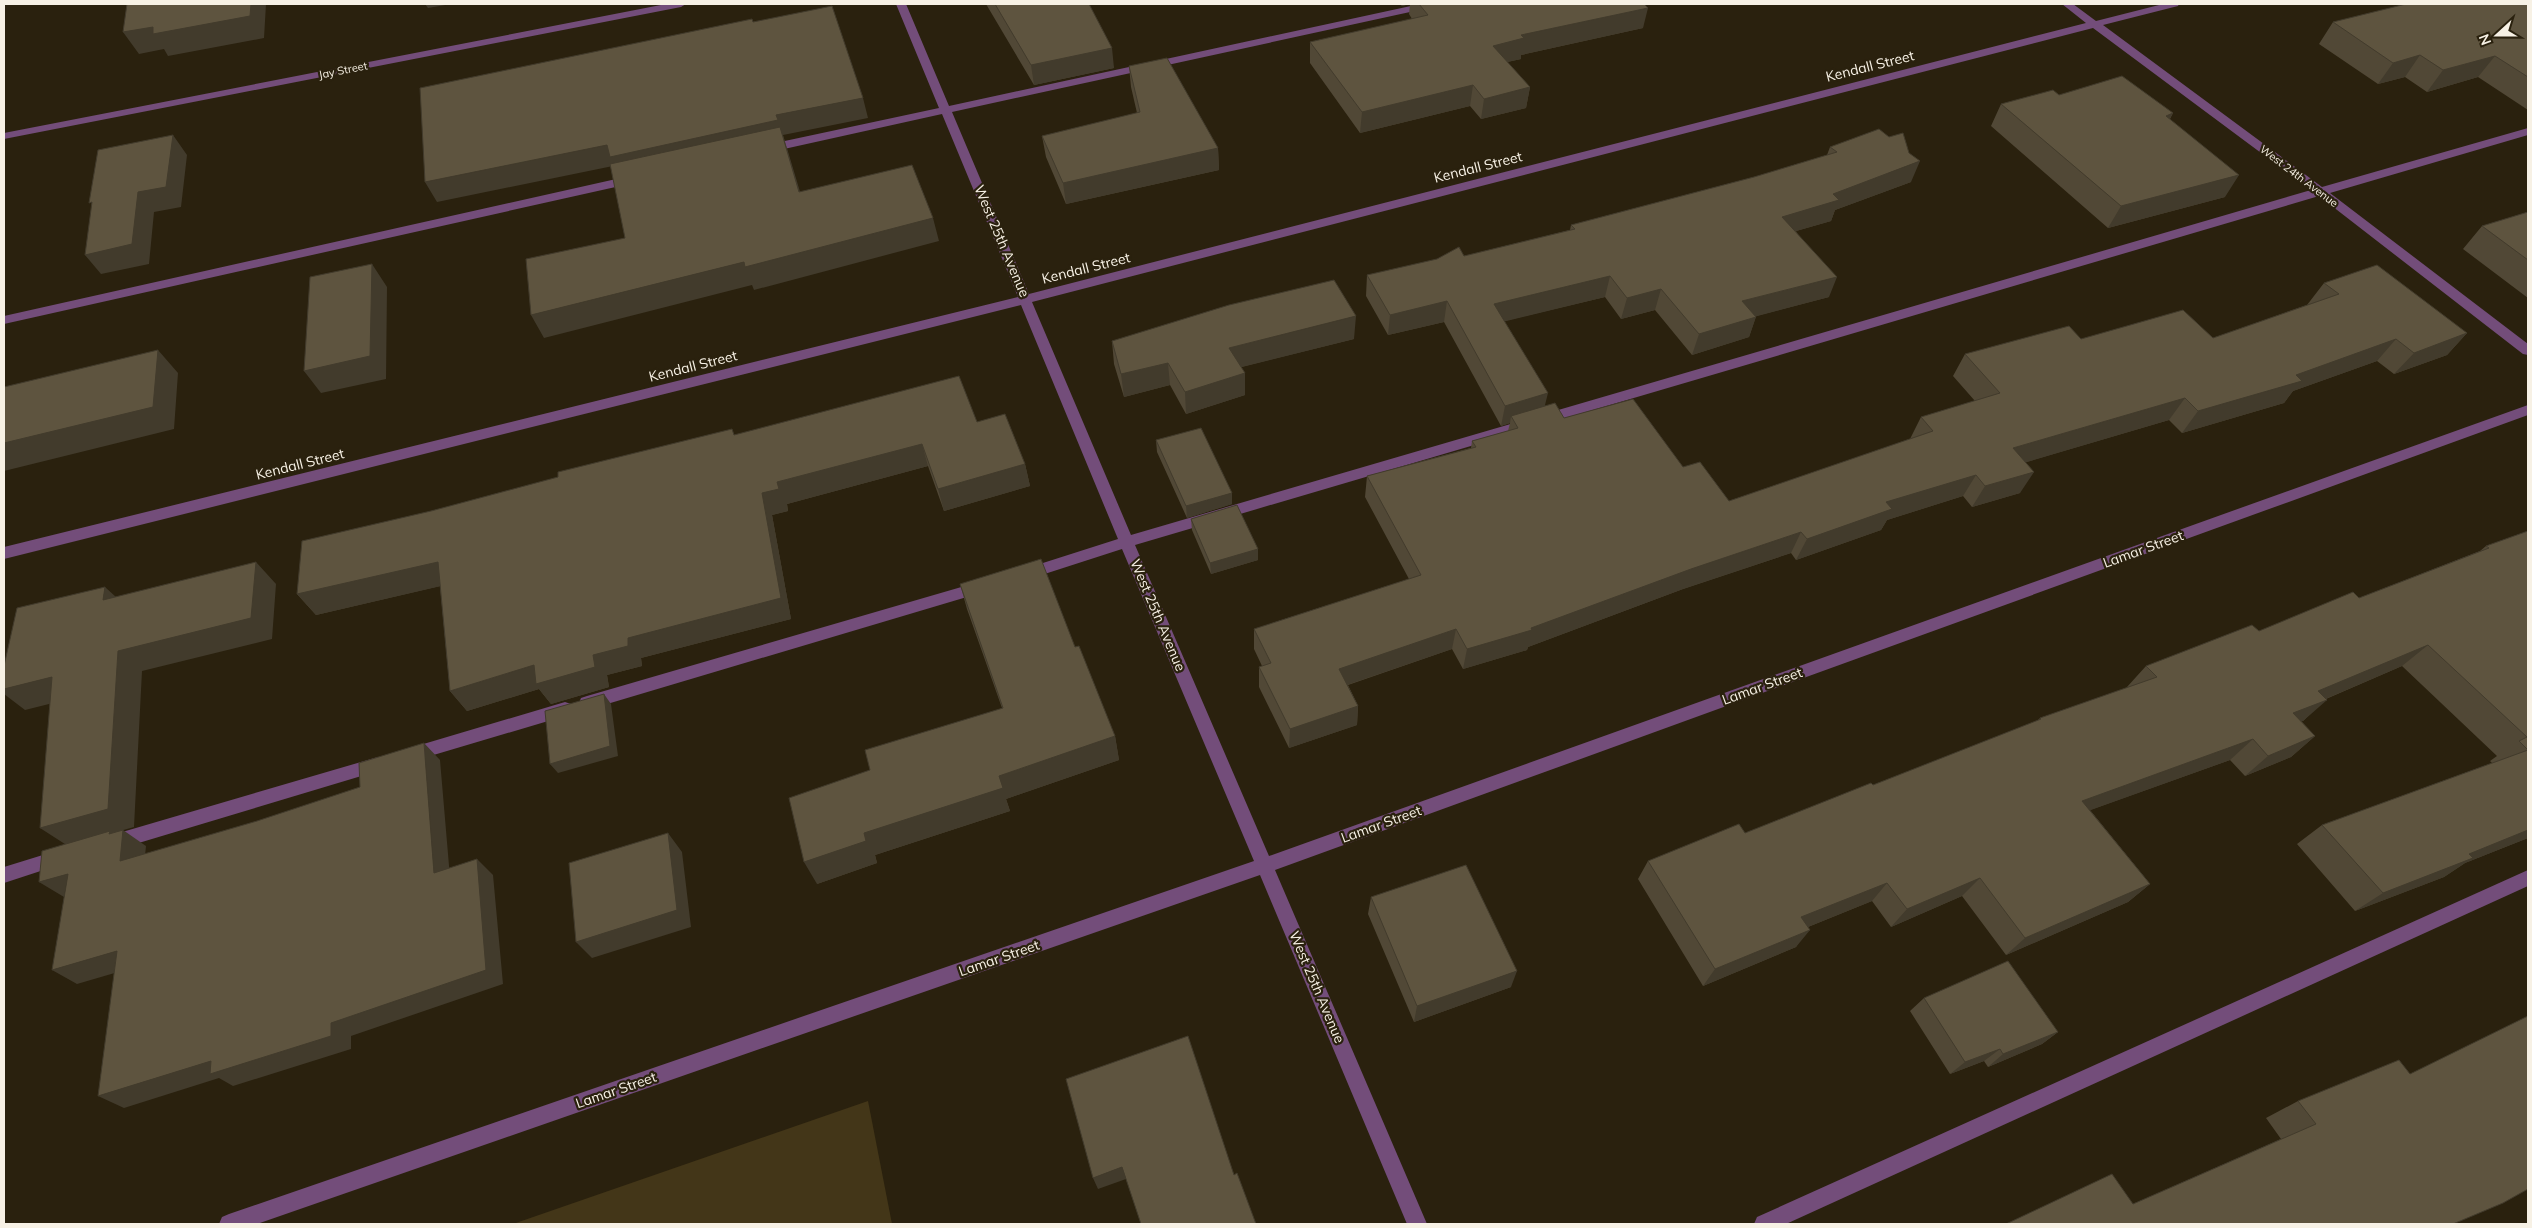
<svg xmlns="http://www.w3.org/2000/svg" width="2532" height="1228" viewBox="0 0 2532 1228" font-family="Mulish,sans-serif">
<rect width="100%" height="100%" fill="#2a210e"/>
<path fill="#433618" d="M 868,1101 L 892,1224 L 513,1224 Z"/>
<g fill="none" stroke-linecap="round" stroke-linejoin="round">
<path fill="#734d7a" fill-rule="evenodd" d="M 666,4 L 686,4 L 681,7 L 4,139 L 4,133 Z
M 896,4 L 906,4 L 949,106 L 1420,4 L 1438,4 L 1433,7 L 952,112 L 1029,294 L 2086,23 L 2062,4 L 2073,4 L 2096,21 L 2163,4 L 2179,4 L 2178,6 L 2103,25 L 2322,187 L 2528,128 L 2528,135 L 2330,193 L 2528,344 L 2528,355 L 2523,354 L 2319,196 L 1135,545 L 1269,856 L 2528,405 L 2528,415 L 1275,870 L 1427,1224 L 1407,1224 L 1260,875 L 257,1224 L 219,1224 L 222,1217 L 229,1214 L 1254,861 L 1122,549 L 1026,580 L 1021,578 L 1019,574 L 1021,570 L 1118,539 L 1021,305 L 4,559 L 4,547 L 1018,297 L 942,114 L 766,153 L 760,149 L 766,145 L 939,108 ZM 2093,28 L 2311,190 L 1131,535 L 1032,302 Z
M 634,175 L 640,179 L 638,182 L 4,324 L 4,316 Z
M 982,581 L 987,583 L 989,587 L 987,591 L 587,710 L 581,708 L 579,703 L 581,698 L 587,696 Z
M 565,702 L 571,704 L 573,709 L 571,714 L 565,716 L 410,762 L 404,760 L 402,755 L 404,750 L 410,748 Z
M 378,757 L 384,759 L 386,764 L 384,769 L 378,771 L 112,851 L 106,848 L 104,843 L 106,838 L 112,835 Z
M 59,850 L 65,853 L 67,858 L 65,863 L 4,883 L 4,867 Z
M 2528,870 L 2528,886 L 1786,1224 L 1754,1224 L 1757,1217 Z"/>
</g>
<path fill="#514836" d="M 986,4 L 1089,4 L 1114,68 L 1034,85 Z
M 1400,4 L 1644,4 L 1643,28 L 1521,55 L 1521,59 L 1507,62 L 1530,87 L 1526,108 L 1481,119 L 1470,106 L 1360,133 L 1310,63 L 1310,42 L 1412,19 L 1409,14 L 1410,4 L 1402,6 Z
M 2528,4 L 2528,110 L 2478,77 L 2427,92 L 2405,77 L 2378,84 L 2319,44 L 2333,22 Z
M 1129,66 L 1218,148 L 1219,170 L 1066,204 L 1046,157 L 1042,136 L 1137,113 L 1131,87 Z
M 2059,95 L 2173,113 L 2170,119 L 2225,197 L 2108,228 L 1991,126 L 2001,104 Z
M 1830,147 L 1911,182 L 1835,210 L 1831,221 L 1796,231 L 1829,297 L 1756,316 L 1749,337 L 1692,355 L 1655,310 L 1621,319 L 1605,297 L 1504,321 L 1545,406 L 1564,418 L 1683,467 L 1729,501 L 1910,439 L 1921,417 L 1975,401 L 1953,376 L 1965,354 L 2081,339 L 2213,338 L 2307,305 L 2324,283 L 2467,333 L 2447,355 L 2394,374 L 2377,361 L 2293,391 L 2284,403 L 2182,433 L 2169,420 L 2026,462 L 2020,493 L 1972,507 L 1963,496 L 1887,520 L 1881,530 L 1796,560 L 1791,553 L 1683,589 L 1528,647 L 1527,650 L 1463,669 L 1452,649 L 1348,685 L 1358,706 L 1357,725 L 1289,748 L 1259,687 L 1259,667 L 1262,666 L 1254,649 L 1254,629 L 1409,579 L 1365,497 L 1367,476 L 1471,448 L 1472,441 L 1508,431 L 1510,423 L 1501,426 L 1444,322 L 1388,335 L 1366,296 L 1367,275 L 1464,256 L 1570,230 L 1571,225 L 1754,177 L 1827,155 Z
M 2528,212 L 2528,298 L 2463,249 L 2482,226 Z
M 1354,339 L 1241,367 L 1245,395 L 1186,414 L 1170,385 L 1124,397 L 1114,364 L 1112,341 Z
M 977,422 L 1025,464 L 1030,486 L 944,511 L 928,466 L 787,504 L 788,511 L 772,515 L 791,619 L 641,658 L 642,666 L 607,675 L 609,687 L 551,704 L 539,689 L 467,711 L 450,691 L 440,586 L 316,615 L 297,594 L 431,511 L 735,435 Z
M 1156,440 L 1232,504 L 1187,518 L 1157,452 Z
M 1191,519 L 1258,549 L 1258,560 L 1211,574 L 1192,530 Z
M 2528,531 L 2528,838 L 2465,863 L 2444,877 L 2355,911 L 2297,844 L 2322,825 L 2492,763 L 2490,761 L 2497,756 L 2402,666 L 2326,699 L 2303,721 L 2301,721 L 2315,736 L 2291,757 L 2245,776 L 2230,760 L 2090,810 L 2150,884 L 2128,902 L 2006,955 L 1962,896 L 1891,927 L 1872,901 L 1808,927 L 1796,947 L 1703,986 L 1638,879 L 1648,861 L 1745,833 L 1873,785 L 2037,721 L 2040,718 L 2127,688 L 2127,687 L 2146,666 L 2259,631 L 2359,598 L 2480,551 L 2486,546 Z
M 960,584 L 1075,647 L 1115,736 L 1119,760 L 1006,799 L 1010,811 L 875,855 L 877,863 L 817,884 L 870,770 L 1002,708 L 967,609 Z
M 1371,897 L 1511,987 L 1414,1022 L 1368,914 Z
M 1924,998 L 2058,1032 L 2042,1044 L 1988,1067 L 1984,1061 L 1950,1074 L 1910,1011 Z
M 2298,1101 L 2453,1224 L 2133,1204 L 2281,1139 L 2266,1118 Z"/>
<path fill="#423b2c" d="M 251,4 L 266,4 L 264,38 L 168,56 L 164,49 L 139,54 L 123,32 Z
M 425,4 L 451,4 L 428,8 Z
M 1402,4 L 1410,4 L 1402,6 Z
M 1648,8 L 1643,28 L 1521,55 L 1521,59 L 1490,66 L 1493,46 L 1521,35 Z
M 1112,48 L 1114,68 L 1034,85 L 1031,65 Z
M 2420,55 L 2405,77 L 2378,84 L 2393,63 Z
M 2495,56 L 2478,77 L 2427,92 L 2443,70 Z
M 1473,85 L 1470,106 L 1360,133 L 1362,112 Z
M 1530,87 L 1526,108 L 1481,119 L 1484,99 Z
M 863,98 L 868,118 L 783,135 L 807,215 L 613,166 L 437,202 L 425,182 L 607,145 L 776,115 Z
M 2173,113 L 2160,135 L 2166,116 Z
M 173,135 L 187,155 L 181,207 L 154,212 L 149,264 L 101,274 L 85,255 L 138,192 Z
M 1218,148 L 1219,170 L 1066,204 L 1063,183 Z
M 1920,161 L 1911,182 L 1835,210 L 1831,221 L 1775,237 L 1782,217 L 1833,194 Z
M 2239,175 L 2225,197 L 2108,228 L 2121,206 Z
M 933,218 L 939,241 L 754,290 L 752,285 L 544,338 L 531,315 L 744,262 Z
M 372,264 L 387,287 L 386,379 L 321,393 L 304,371 Z
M 1610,276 L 1605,297 L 1490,325 L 1494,304 Z
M 1837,277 L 1829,297 L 1735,322 L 1742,301 Z
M 1661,289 L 1655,310 L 1621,319 L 1627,298 Z
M 1447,301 L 1444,322 L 1388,335 L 1390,315 Z
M 1356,316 L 1354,339 L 1230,370 L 1229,348 Z
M 1756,317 L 1749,337 L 1692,355 L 1699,334 Z
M 2467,333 L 2447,355 L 2394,374 L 2414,353 Z
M 2396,339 L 2377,361 L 2293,391 L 2284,403 L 2182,433 L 2198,411 L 2296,375 Z
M 158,350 L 178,373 L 174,429 L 4,471 L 4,443 Z
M 1168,363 L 1170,385 L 1124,397 L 1121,374 Z
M 1245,373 L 1245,395 L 1186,414 L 1185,392 Z
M 1548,393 L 1543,413 L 1511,416 L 1510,423 L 1501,426 L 1505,406 Z
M 2185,398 L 2169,420 L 2000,470 L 2013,448 Z
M 922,444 L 928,466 L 787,504 L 788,511 L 772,515 L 791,619 L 641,658 L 642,666 L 607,675 L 609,687 L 551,704 L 539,689 L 467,711 L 450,691 L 534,665 L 593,655 L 628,638 L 762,493 L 777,482 Z
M 1025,464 L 1030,486 L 944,511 L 938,489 Z
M 2034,472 L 2020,493 L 1972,507 L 1985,486 Z
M 1976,475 L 1963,496 L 1887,520 L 1881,530 L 1796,560 L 1807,539 L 1886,502 Z
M 1232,493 L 1232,504 L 1187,518 L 1186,506 Z
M 1801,532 L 1791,553 L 1683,589 L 1528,647 L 1527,650 L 1463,669 L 1467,649 L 1531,628 L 1691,569 Z
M 1258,549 L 1258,560 L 1211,574 L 1210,563 Z
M 256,562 L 276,584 L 272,639 L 142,671 L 134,827 L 113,833 L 123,830 L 146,846 L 143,876 L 68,846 L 40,828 L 118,651 Z
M 438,562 L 454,583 L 316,615 L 297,594 Z
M 105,587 L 128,608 L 103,600 Z
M 1456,629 L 1452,649 L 1338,688 L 1339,669 Z
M 2428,645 L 2402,666 L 2302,709 L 2327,700 L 2303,721 L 2270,734 L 2318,691 Z
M 52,677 L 77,697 L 25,710 L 4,694 L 4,689 Z
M 604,694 L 611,704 L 618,756 L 558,773 L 550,764 Z
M 1358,706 L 1357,725 L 1289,748 L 1290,729 Z
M 1115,736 L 1119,760 L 1006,799 L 1010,811 L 875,855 L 877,863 L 817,884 L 804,862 L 864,833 L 999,776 Z
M 2315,736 L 2291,757 L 2245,776 L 2268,756 Z
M 2253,739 L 2230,760 L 2063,820 L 2082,801 Z
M 424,743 L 440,760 L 451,889 L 434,873 Z
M 2528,830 L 2528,838 L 2465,863 L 2444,877 L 2355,911 L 2383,893 L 2469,854 Z
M 668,833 L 682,852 L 691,927 L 592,958 L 576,942 Z
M 477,859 L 493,875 L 503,984 L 351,1036 L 351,1049 L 233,1086 L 219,1078 L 124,1108 L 98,1096 L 331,1023 Z
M 68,874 L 64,897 L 39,882 Z
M 1980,878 L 1962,896 L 1891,927 L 1907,909 Z
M 1887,883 L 1872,901 L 1788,935 L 1801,917 Z
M 2150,884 L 2128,902 L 2006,955 L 2025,938 Z
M 1810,930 L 1796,947 L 1703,986 L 1715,969 Z
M 117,951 L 142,965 L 77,984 L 52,970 Z
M 1517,971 L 1511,987 L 1414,1022 L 1417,1006 Z
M 2058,1032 L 2042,1044 L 1988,1067 L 2003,1054 Z
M 2000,1049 L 1984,1061 L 1950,1074 L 1965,1062 Z
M 1122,1167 L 1126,1179 L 1098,1189 L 1093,1178 Z"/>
<path fill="#5e543f" stroke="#423b2c" d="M 127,4 L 251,4 L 250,16 L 153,34 L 153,27 L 123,32 Z
M 995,4 L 1089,4 L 1112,48 L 1031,65 Z
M 1419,4 L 1644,4 L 1648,8 L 1521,35 L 1524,38 L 1493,46 L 1530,87 L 1484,99 L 1473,85 L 1362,112 L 1310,42 L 1428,15 Z
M 2406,4 L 2528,4 L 2528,77 L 2495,56 L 2443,70 L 2420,55 L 2393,63 L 2333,22 Z
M 832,6 L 863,98 L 776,115 L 778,120 L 610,157 L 607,145 L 425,182 L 420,88 L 752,19 L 753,22 Z
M 1167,58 L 1218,148 L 1063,183 L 1042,136 L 1140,112 L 1129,66 Z
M 2122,76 L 2173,113 L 2166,116 L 2239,175 L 2121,206 L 2001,104 L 2053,90 L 2059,95 Z
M 780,127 L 799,192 L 912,165 L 933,218 L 745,267 L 744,262 L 531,315 L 526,259 L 625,238 L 610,164 Z
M 1879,129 L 1889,137 L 1903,133 L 1909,153 L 1920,161 L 1833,194 L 1839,200 L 1782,217 L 1837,277 L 1742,301 L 1756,317 L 1699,334 L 1661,289 L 1627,298 L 1610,276 L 1494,304 L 1548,393 L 1505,406 L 1447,301 L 1390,315 L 1367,275 L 1437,259 L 1459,247 L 1464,256 L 1575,229 L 1571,225 L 1754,177 L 1837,152 L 1830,147 Z
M 173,135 L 166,187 L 138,192 L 132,244 L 85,255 L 92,202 L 89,203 L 98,150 Z
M 2528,212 L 2528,260 L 2482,226 Z
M 372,264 L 370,356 L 304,371 L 310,277 Z
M 2377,265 L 2467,333 L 2414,353 L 2396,339 L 2296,375 L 2302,381 L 2198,411 L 2185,398 L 2013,448 L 2034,472 L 1985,486 L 1976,475 L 1886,502 L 1892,509 L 1807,539 L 1801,532 L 1691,569 L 1531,628 L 1532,630 L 1467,649 L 1456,629 L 1339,669 L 1358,706 L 1290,729 L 1259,667 L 1271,663 L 1254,629 L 1421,575 L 1367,476 L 1476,447 L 1472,441 L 1518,428 L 1511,416 L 1555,403 L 1564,418 L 1633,399 L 1683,467 L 1700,462 L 1729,501 L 1933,431 L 1921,417 L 2000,393 L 1965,354 L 2069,326 L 2081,339 L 2183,310 L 2213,338 L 2339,294 L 2324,283 Z
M 1334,280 L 1356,316 L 1229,348 L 1245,373 L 1185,392 L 1168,363 L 1121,374 L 1112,341 L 1229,305 Z
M 158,350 L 153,407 L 4,443 L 4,387 Z
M 959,376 L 977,422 L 1005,414 L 1025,464 L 938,489 L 922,444 L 777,482 L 779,489 L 762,493 L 781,598 L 628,638 L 628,646 L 593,655 L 595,667 L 536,684 L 534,665 L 450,691 L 438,562 L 297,594 L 302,541 L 431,511 L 558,477 L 558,472 L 732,429 L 734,435 Z
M 1201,428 L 1232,493 L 1186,506 L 1156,440 Z
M 1237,505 L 1258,549 L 1210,563 L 1191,519 Z
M 2528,531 L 2528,750 L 2519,741 L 2527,737 L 2428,645 L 2318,691 L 2327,700 L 2293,713 L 2315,736 L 2268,756 L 2253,739 L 2082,801 L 2150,884 L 2025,938 L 1980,878 L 1907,909 L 1887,883 L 1801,917 L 1810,930 L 1715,969 L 1648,861 L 1739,824 L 1745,833 L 1871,783 L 1873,785 L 2041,719 L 2040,718 L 2157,677 L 2146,666 L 2252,625 L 2259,631 L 2353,592 L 2359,598 L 2489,548 L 2486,546 Z
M 1041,559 L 1075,647 L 1079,646 L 1115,736 L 999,776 L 1003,788 L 864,833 L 866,841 L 804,862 L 789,798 L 870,770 L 865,750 L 1003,708 L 960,584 Z
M 256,562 L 251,618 L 118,651 L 108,809 L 40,828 L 52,677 L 4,689 L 4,666 L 17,608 L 105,587 L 103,600 Z
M 604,694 L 610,746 L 550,764 L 545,711 Z
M 424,743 L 434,873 L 477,859 L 486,970 L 331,1023 L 331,1036 L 210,1074 L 211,1061 L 98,1096 L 117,951 L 52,970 L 68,874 L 39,882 L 42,851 L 110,831 L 109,834 L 123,830 L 120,861 L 257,821 L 360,787 L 359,763 Z
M 2528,750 L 2528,830 L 2469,854 L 2473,858 L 2383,893 L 2322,825 Z
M 668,833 L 677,910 L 576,942 L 569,863 Z
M 1466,865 L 1517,971 L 1417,1006 L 1371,897 Z
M 2008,961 L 2058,1032 L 2003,1054 L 2000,1049 L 1965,1062 L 1924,998 Z
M 2528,1016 L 2528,1189 L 2503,1203 L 2453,1224 L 2006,1224 L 2112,1174 L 2133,1204 L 2316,1124 L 2298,1101 L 2399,1060 L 2410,1074 Z
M 1188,1036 L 1234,1175 L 1237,1173 L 1256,1224 L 1141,1224 L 1122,1167 L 1093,1178 L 1066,1079 Z"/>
<g text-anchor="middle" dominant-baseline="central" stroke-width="4.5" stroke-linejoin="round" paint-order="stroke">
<g font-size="11" fill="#f7f1e5" stroke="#2a210e">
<text transform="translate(343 70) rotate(-11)">Jay Street</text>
<text transform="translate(2299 176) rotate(37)">West 24th Avenue</text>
</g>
<g font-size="14" fill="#f7f1e5" stroke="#2a210e">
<text transform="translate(1870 66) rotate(-14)">Kendall Street</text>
<text transform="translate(1478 167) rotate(-14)">Kendall Street</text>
<text transform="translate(1002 241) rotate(67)">West 25th Avenue</text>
<text transform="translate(1086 268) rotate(-14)">Kendall Street</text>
<text transform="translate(693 366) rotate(-14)">Kendall Street</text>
<text transform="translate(300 464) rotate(-14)">Kendall Street</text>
<text transform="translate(2143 549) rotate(-20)">Lamar Street</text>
<text transform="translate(1158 615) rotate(67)">West 25th Avenue</text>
<text transform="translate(1762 686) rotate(-20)">Lamar Street</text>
<text transform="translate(1381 824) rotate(-20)">Lamar Street</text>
<text transform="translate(999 958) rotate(-19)">Lamar Street</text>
<text transform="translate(1317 987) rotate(67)">West 25th Avenue</text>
<text transform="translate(616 1090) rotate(-19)">Lamar Street</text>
</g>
</g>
<rect width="2532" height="1228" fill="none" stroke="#f7f1e5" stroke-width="10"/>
<g transform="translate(2497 35) rotate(249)" stroke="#2a210e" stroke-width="4" paint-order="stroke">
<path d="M0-4L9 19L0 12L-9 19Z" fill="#f7f1e5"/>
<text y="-8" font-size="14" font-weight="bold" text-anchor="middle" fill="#f7f1e5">N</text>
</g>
</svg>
